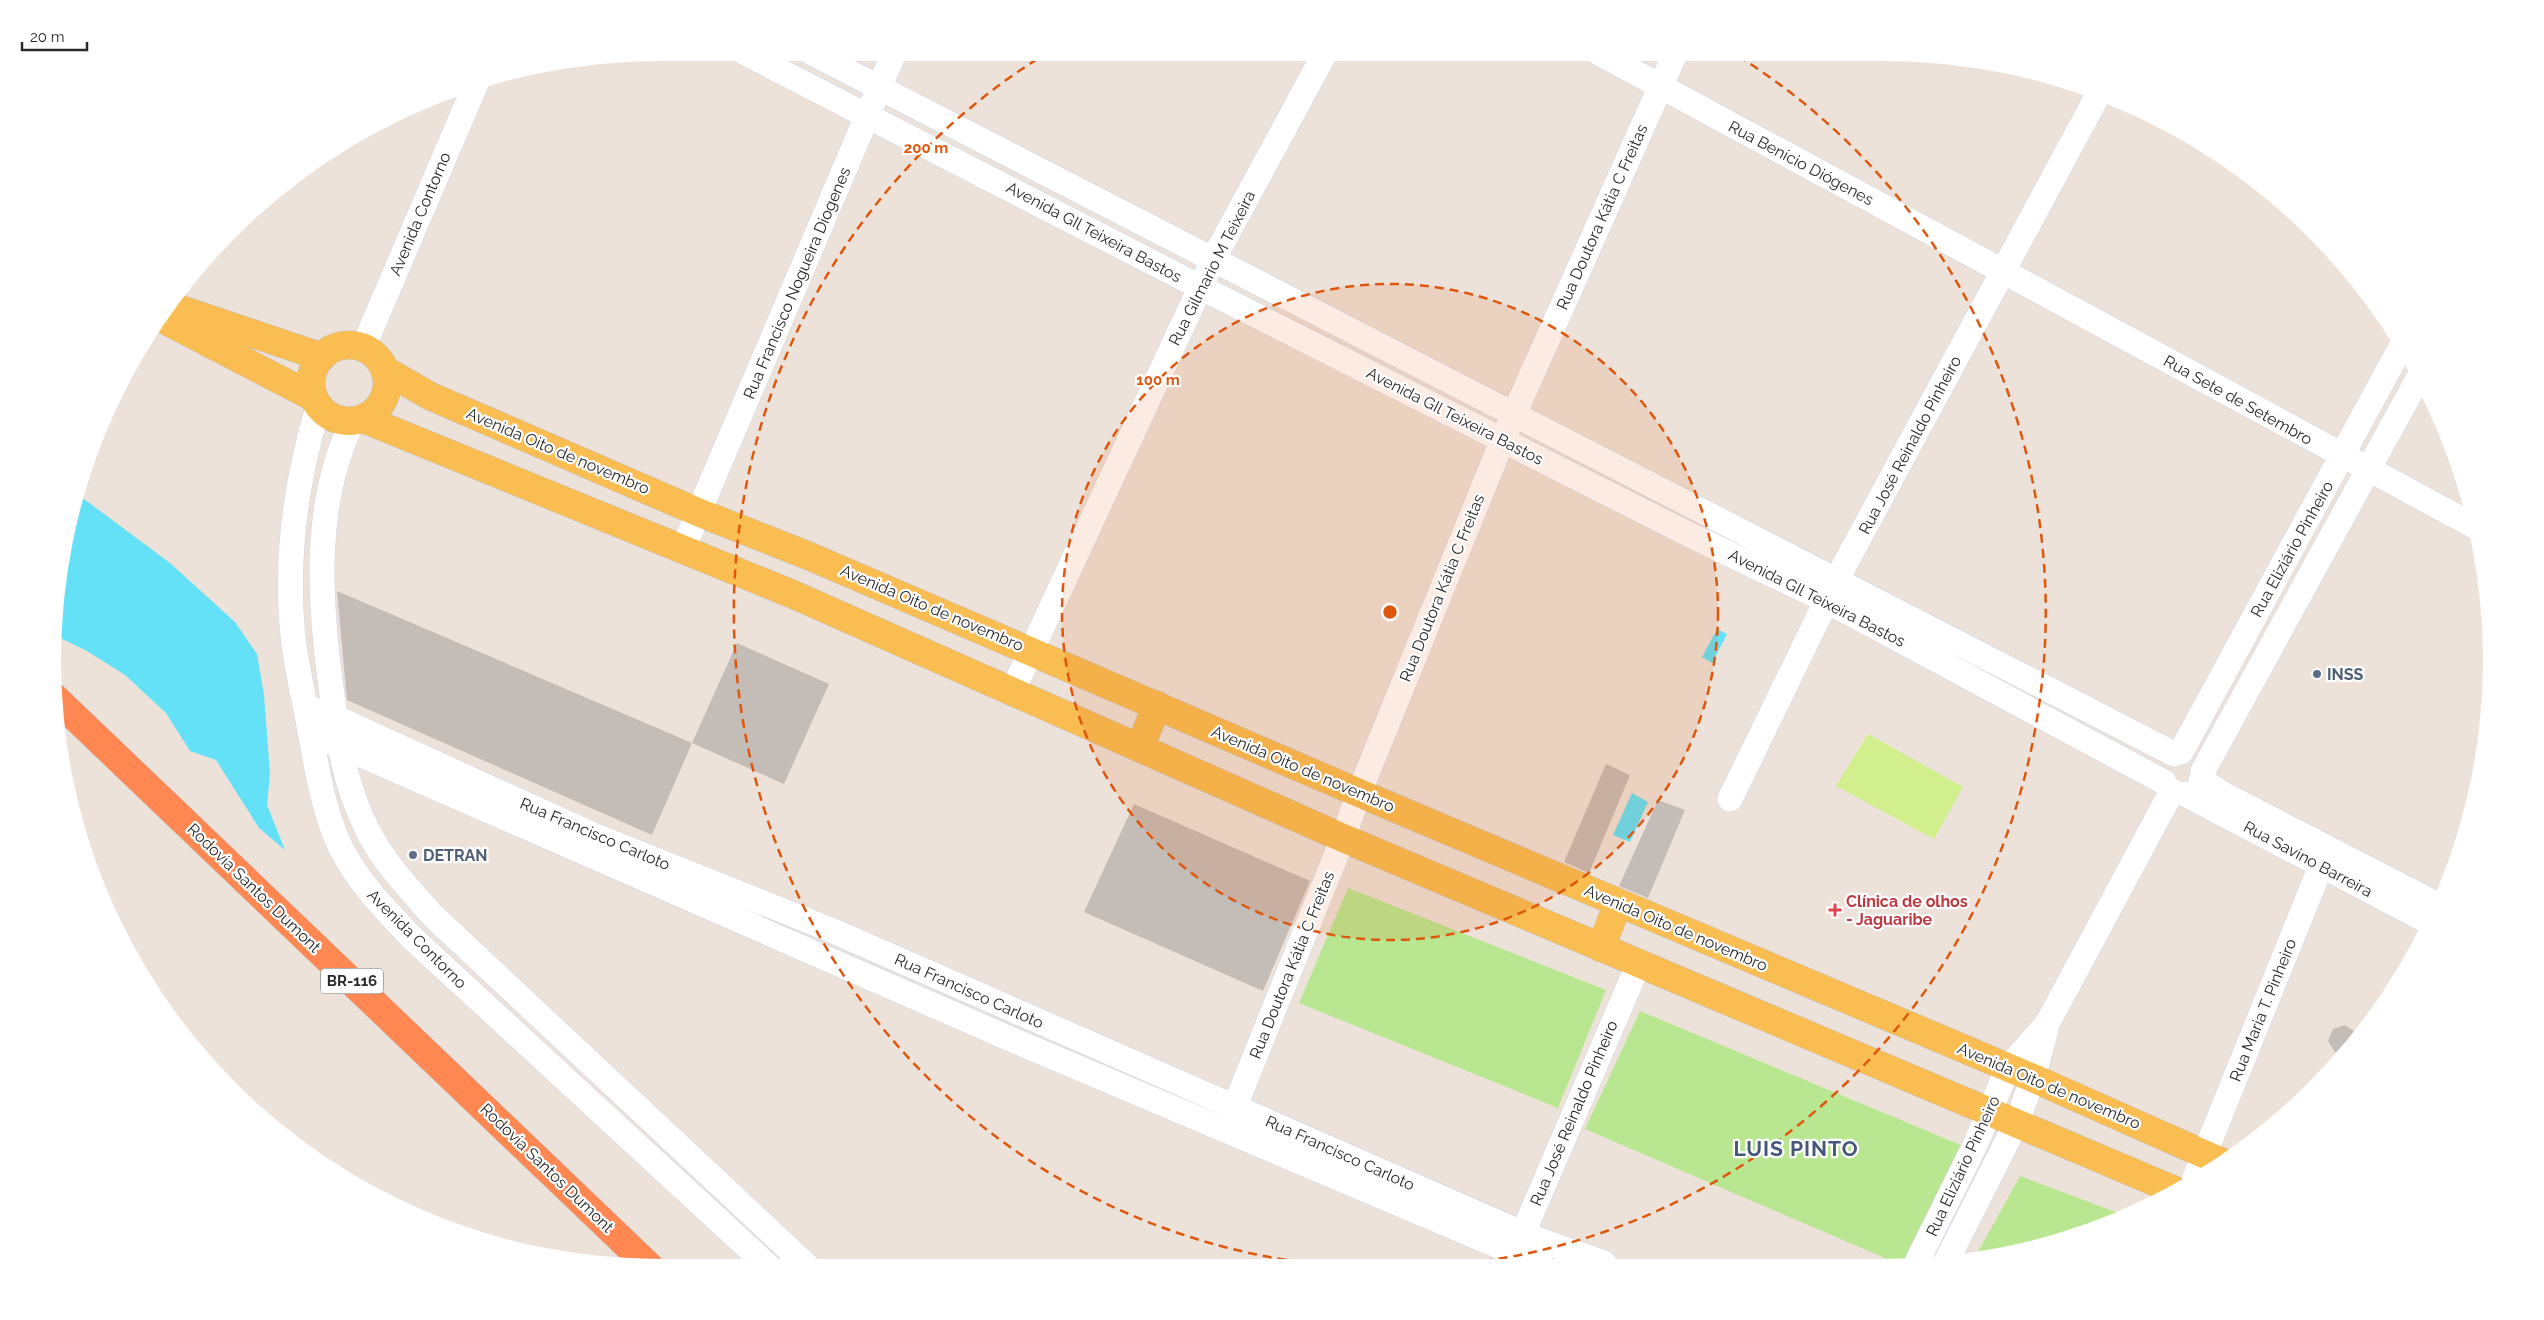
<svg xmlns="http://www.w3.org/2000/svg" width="2544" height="1320" viewBox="0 0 2544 1320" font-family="Raleway,sans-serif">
<rect width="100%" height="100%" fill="#ece2d9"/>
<path fill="#b9e791" d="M 1348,888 L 1606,990 L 1558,1108 L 1299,1003 Z
M 1640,1011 L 1968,1148 L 1906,1262 L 1894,1262 L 1585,1129 Z
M 2020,1176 L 2126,1216 L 2116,1221 L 1974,1259 Z"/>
<path fill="#d1ef8c" d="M 1868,734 L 1963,787 L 1934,839 L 1836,786 Z"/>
<path fill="#64e1f6" d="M 76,493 L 170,563 L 235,622 L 257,654 L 264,695 L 270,774 L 267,805 L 285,850 L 259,828 L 216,760 L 190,751 L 166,713 L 125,675 L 87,651 L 54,635 L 54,620 Z
M 1717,629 L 1727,634 L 1712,663 L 1702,657 Z
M 1632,793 L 1648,802 L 1630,842 L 1613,835 Z"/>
<path fill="#c4bcb6" d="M 337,591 L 692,743 L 652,835 L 347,700 Z
M 737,643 L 829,684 L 784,784 L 692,743 Z
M 1606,764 L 1630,775 L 1589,873 L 1564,862 Z
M 1658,800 L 1685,810 L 1648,898 L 1619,886 Z
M 1134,804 L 1310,881 L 1263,991 L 1084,912 Z
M 2345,1025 L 2358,1034 L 2344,1056 L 2335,1052 L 2328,1041 L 2333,1029 Z"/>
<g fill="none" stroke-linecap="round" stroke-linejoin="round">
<defs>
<path id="minor" d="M 745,53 L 1200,287 L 1688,534 L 1827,601 L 2164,782
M 812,53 L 2174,754
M 1599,53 L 2474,526
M 363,348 L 477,81
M 318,407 C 295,485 284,564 294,645 C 298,674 305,703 310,731 C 317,769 323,809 339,844 C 356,880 384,908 410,936 L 768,1266
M 352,422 C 313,505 319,598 331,687 C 337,736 345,788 369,833 C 385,864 409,888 431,914 L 807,1266
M 683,549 L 894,53
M 1013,690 L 1213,260 L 1325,53
M 306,707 L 334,717 L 591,834 L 831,930 L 1531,1237 L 1604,1263
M 311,733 L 1015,1041 L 1541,1264
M 2181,752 L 2402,345
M 2203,771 L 2419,377
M 2201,780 L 2225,795 L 2438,905
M 2185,794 L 2431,923
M 1730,799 L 1837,579 L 2098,95
M 1229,1121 L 1343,838 L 1359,793 L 1503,439 L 1675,54
M 2194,1180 L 2321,866
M 1517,1247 L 1639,963
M 1917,1262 L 1976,1143 L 2008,1068 L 2047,1024 L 2172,791
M 1946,1262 L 2017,1122 L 2033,1078 L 2046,1029"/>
<path id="major" d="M 168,305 L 322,357
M 159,317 L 313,397
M311 383a38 38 0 1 1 76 0a38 38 0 1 1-76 0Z
M 385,370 L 430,396 L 700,513 L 809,556 L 1359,793 L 2033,1078 L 2224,1163
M 364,419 L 792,594 L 1343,838 L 2174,1190
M 1140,747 L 1157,705
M 1601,948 L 1618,903"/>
<path id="highway" d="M 54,697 L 649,1266"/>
</defs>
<use href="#minor" stroke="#ced5e3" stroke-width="26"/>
<use href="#major" stroke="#c3c3c3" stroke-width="29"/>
<use href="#highway" stroke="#c3c3c3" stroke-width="29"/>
<use href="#minor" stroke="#fff" stroke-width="25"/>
<use href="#major" stroke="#f9bd51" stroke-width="28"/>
<use href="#highway" stroke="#ff8751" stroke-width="28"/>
</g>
<circle cx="1390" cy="612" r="328" fill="#de570d" fill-opacity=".12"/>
<g fill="none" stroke="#de570d" stroke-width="2.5" stroke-dasharray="9 6">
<circle cx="1390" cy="612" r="328"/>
<path d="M1316 1264A656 656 0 0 1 1042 56M1738 56A656 656 0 0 1 1470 1263"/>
</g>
<g fill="#5c6f8a" stroke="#fff" stroke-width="2">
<circle cx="2317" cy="674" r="5"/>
<circle cx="413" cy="855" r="5"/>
</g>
<path fill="#e0444e" stroke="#fff" stroke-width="2" d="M1832.5 902.5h5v5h5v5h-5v5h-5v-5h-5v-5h5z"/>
<g text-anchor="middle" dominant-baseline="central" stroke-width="4.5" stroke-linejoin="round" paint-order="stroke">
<rect fill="#fff" stroke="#696969" stroke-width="1" x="321" y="968.5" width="62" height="25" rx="4"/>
<g font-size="15" font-weight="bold" fill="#292929">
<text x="352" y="981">BR-116</text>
</g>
<g font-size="16" fill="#292929" stroke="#fff">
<text transform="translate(1801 163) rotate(28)">Rua Benício Diógenes</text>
<text transform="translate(420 214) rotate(-67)">Avenida Contorno</text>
<text transform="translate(1602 217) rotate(-66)">Rua Doutora Kátia C Freitas</text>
<text transform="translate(1094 232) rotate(28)">Avenida GIl Teixeira Bastos</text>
<text transform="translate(1212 268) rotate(-63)">Rua Gilmario M Teixeira</text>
<text transform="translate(797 283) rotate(-67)">Rua Francisco Nogueira Diogenes</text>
<text transform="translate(2238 400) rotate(29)">Rua Sete de Setembro</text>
<text transform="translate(1455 416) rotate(27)">Avenida GIl Teixeira Bastos</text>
<text transform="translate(1910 445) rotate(-62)">Rua José Reinaldo Pinheiro</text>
<text transform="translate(558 451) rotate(23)">Avenida Oito de novembro</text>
<text transform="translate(2292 549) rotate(-61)">Rua Eliziário Pinheiro</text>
<text transform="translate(1442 588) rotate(-68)">Rua Doutora Kátia C Freitas</text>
<text transform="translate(1817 598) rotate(27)">Avenida GIl Teixeira Bastos</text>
<text transform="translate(932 608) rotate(23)">Avenida Oito de novembro</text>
<text transform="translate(1303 769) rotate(23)">Avenida Oito de novembro</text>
<text transform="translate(595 834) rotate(23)">Rua Francisco Carloto</text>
<text transform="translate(2308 859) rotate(28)">Rua Savino Barreira</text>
<text transform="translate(254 888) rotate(44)">Rodovia Santos Dumont</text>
<text transform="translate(1676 928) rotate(23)">Avenida Oito de novembro</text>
<text transform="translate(417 939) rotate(45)">Avenida Contorno</text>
<text transform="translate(1292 965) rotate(-68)">Rua Doutora Kátia C Freitas</text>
<text transform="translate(969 991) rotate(24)">Rua Francisco Carloto</text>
<text transform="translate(2263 1010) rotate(-68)">Rua Maria T. Pinheiro</text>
<text transform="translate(2049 1086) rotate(23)">Avenida Oito de novembro</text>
<text transform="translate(1574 1113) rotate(-67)">Rua José Reinaldo Pinheiro</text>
<text transform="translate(1340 1153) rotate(24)">Rua Francisco Carloto</text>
<text transform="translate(1963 1166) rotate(-65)">Rua Eliziário Pinheiro</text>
<text transform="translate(547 1168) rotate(44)">Rodovia Santos Dumont</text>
</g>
<g font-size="16" font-weight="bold" fill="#4e5e75" stroke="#fff" text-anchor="start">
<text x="2327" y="674">INSS</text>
<text x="423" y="855">DETRAN</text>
</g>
<g font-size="16" font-weight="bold" fill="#be3a42" stroke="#fff" text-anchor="start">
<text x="1846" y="901">Clínica de olhos<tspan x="1846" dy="18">- Jaguaribe</tspan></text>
</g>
<g font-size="21" font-weight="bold" letter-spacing="1" fill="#46577c" stroke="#fff">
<text x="1796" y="1148">LUIS PINTO</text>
</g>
</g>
<path d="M0 0H2544V1320H0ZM660 61H1884A599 599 0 0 1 2483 660V660A599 599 0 0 1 1884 1259H660A599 599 0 0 1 61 660V660A599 599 0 0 1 660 61Z" fill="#fff" fill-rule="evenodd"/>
<circle cx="1390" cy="612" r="8" fill="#de570d" stroke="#fff" stroke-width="2.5"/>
<g font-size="15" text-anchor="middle" font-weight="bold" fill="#de570d" stroke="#fff" stroke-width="4.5" stroke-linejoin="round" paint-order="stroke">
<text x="926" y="153">200 m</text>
<text x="1158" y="385">100 m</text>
</g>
<path d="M22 42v8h65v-8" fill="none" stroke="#292929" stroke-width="2.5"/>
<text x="30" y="42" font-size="15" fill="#292929" stroke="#ffffff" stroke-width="4" paint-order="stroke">20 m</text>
</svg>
